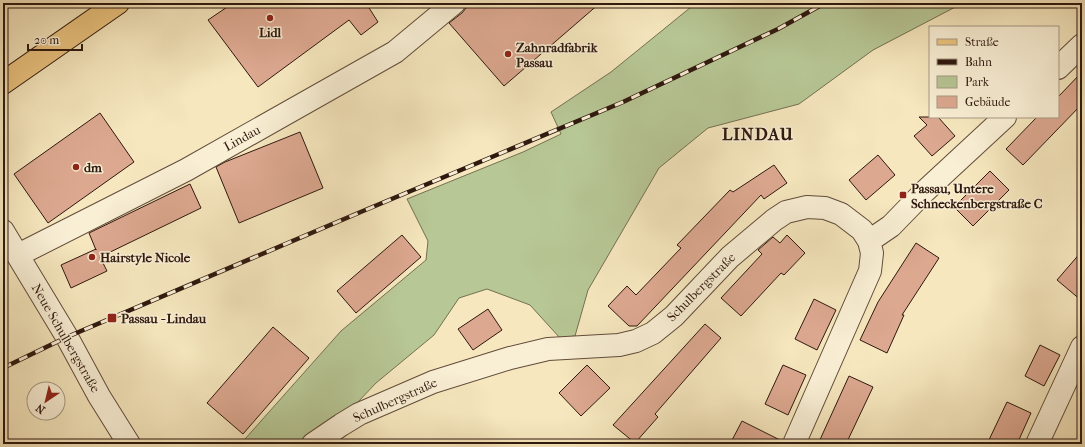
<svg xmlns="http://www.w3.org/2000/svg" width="1085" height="447" viewBox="0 0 1085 447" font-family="'IM FELL French Canon',serif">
<rect width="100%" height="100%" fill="#f6e7be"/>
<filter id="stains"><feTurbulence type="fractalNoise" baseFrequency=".005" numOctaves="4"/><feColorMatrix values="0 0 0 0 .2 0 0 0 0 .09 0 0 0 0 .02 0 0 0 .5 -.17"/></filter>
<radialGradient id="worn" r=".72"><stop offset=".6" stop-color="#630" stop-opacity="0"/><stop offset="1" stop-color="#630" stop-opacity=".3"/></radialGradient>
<path fill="#b7c795" stroke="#737052" d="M 696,3 L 963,3 L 873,50 L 799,104 L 708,128 L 659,168 L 588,290 L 575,336 L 560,338 L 530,305 L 487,289 L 459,298 L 434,335 L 376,383 L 357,403 L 336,415 L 296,444 L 233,444 L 245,439 L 341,331 L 426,260 L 428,241 L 407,199 L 523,152 L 561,134 L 551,112 L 611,72 Z"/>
<path fill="#dca890" stroke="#2f180e" d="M 233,3 L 366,3 L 378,22 L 361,35 L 349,20 L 258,87 L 208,20 Z
M 470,3 L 600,3 L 504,86 L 449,23 L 462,13 Z
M 1082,72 L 1082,104 L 1023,165 L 1006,149 L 1037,117 L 1058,117 L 1058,97 Z
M 100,113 L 134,162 L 48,223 L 14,174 Z
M 919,117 L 938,117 L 955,136 L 932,156 L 914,136 L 927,125 Z
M 300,132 L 323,188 L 239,223 L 216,167 L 225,162 Z
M 878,155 L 895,175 L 866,200 L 849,180 Z
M 774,165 L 787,183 L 764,199 L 761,195 L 637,326 L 629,326 L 608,306 L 627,286 L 636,295 L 681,248 L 677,245 L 730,190 L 733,192 Z
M 990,171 L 1009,190 L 973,226 L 954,207 Z
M 190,184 L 201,208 L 100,257 L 107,271 L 71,288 L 61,265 L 96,249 L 96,250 L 89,233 Z
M 402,235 L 421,257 L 356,313 L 337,291 Z
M 787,235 L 805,253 L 784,275 L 781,273 L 741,316 L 721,298 L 762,254 L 758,250 L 773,237 L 780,243 Z
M 916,243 L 939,258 L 902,315 L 904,315 L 887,353 L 860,340 L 878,302 Z
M 1082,251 L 1082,301 L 1057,280 Z
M 814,299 L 836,310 L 817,350 L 795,339 Z
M 488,309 L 502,330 L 473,350 L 458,329 Z
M 705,324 L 721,338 L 655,414 L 658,417 L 635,443 L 613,425 Z
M 273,327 L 309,358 L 243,434 L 207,403 Z
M 1040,345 L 1060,355 L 1044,386 L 1025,376 Z
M 587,365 L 610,388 L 581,416 L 559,393 Z
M 783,365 L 806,375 L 788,415 L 765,404 Z
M 849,376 L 873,387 L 846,444 L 818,444 Z
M 1007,402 L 1031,413 L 1017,444 L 987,444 Z
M 742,421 L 782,441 L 782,444 L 730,444 Z"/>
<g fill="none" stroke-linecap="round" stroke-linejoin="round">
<defs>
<path id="minor" d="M 1058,68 L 1082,45
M 3,231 L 67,337 L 99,396 L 129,444
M 869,241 L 891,226 L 924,192 L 1005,117
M 18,255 L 186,170 L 395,52 L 454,3
M 313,444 L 341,425 L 359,414 L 433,382 L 510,358 L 548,349 L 619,345 L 636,341 L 653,333 L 674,316 L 730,257 L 774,220 L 786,212 L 807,207 L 825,208 L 841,214 L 862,230 L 869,241 L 872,253 L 870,271 L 794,444
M 1037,444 L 1082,347"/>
<path id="major" d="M 3,83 L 118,3"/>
</defs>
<use href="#minor" stroke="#614c3a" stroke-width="24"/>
<use href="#major" stroke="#2f180e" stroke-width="24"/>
<use href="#minor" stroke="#f9efd5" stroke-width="22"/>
<use href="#major" stroke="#ebc47f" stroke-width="22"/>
<defs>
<path id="rail" d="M 3,368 L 67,337 L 363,211 L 623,102 L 778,29 L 825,3"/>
</defs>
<use href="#rail" stroke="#2f180e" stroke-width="4.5"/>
<use href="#rail" stroke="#f9efd5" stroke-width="3" stroke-dasharray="9" stroke-linecap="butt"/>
</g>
<g fill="#8f2418" stroke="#f9efd5" stroke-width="1.5">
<circle cx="270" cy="18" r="4"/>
<circle cx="508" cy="54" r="4"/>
<circle cx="76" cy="167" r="4"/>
<rect x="899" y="191" width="8" height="8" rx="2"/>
<circle cx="92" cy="257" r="4"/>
<rect x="107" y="313" width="10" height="10" rx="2"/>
</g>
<g text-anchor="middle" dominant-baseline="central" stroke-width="3" stroke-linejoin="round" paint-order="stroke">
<g font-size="13" font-weight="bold" fill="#2f180e" stroke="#f9efd5" text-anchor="start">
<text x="270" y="32" text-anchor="middle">Lidl</text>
<text x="516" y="47">Zahnradfabrik<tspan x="516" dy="15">Passau</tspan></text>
<text x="84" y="167">dm</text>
<text x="911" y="188">Passau, Untere<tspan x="911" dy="15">Schneckenbergstraße C</tspan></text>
<text x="100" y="257">Hairstyle Nicole</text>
<text x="121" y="318">Passau - Lindau</text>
</g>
<g font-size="13" fill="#2f180e" stroke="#f9efd5">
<text transform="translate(242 138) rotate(-29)">Lindau</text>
<text transform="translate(701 287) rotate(-45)">Schulbergstraße</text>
<text transform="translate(66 338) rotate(60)">Neue Schulbergstraße</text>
<text transform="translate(395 400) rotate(-24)">Schulbergstraße</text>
</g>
<g font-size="17" font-weight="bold" letter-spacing="1" fill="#2f180e" stroke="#f9efd5">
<text x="758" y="134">LINDAU</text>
</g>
</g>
<rect width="1085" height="447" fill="none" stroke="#f6e7be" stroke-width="16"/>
<rect x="4" y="4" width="1077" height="439" fill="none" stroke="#2f180e" stroke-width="2"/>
<rect x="8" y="8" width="1069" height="431" fill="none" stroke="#2f180e"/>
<rect x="929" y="26" width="130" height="92" fill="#f9efd5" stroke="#a89985"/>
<rect x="937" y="39" width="20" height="6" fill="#ebc47f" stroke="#a89985"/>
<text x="965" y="46" font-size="12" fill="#2f180e">Straße</text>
<rect x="937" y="59" width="20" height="6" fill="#2f180e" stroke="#a89985"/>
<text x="965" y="66" font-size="12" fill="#2f180e">Bahn</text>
<rect x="937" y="76" width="20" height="12" fill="#b7c795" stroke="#a89985"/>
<text x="965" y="86" font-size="12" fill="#2f180e">Park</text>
<rect x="937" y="96" width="20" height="12" fill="#dca890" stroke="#a89985"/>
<text x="965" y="106" font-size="12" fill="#2f180e">Gebäude</text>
<g transform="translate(46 401) rotate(215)"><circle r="19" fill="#f9efd5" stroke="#a89985"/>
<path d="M0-3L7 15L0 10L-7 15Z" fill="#8f2418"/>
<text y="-6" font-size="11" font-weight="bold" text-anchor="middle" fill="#2f180e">N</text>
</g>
<path d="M28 44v6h54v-6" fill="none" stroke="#2f180e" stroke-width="2"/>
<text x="34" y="44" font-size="12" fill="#2f180e" stroke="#f9efd5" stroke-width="3" paint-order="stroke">20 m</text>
<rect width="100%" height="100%" filter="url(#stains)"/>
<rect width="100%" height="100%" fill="url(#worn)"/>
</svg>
